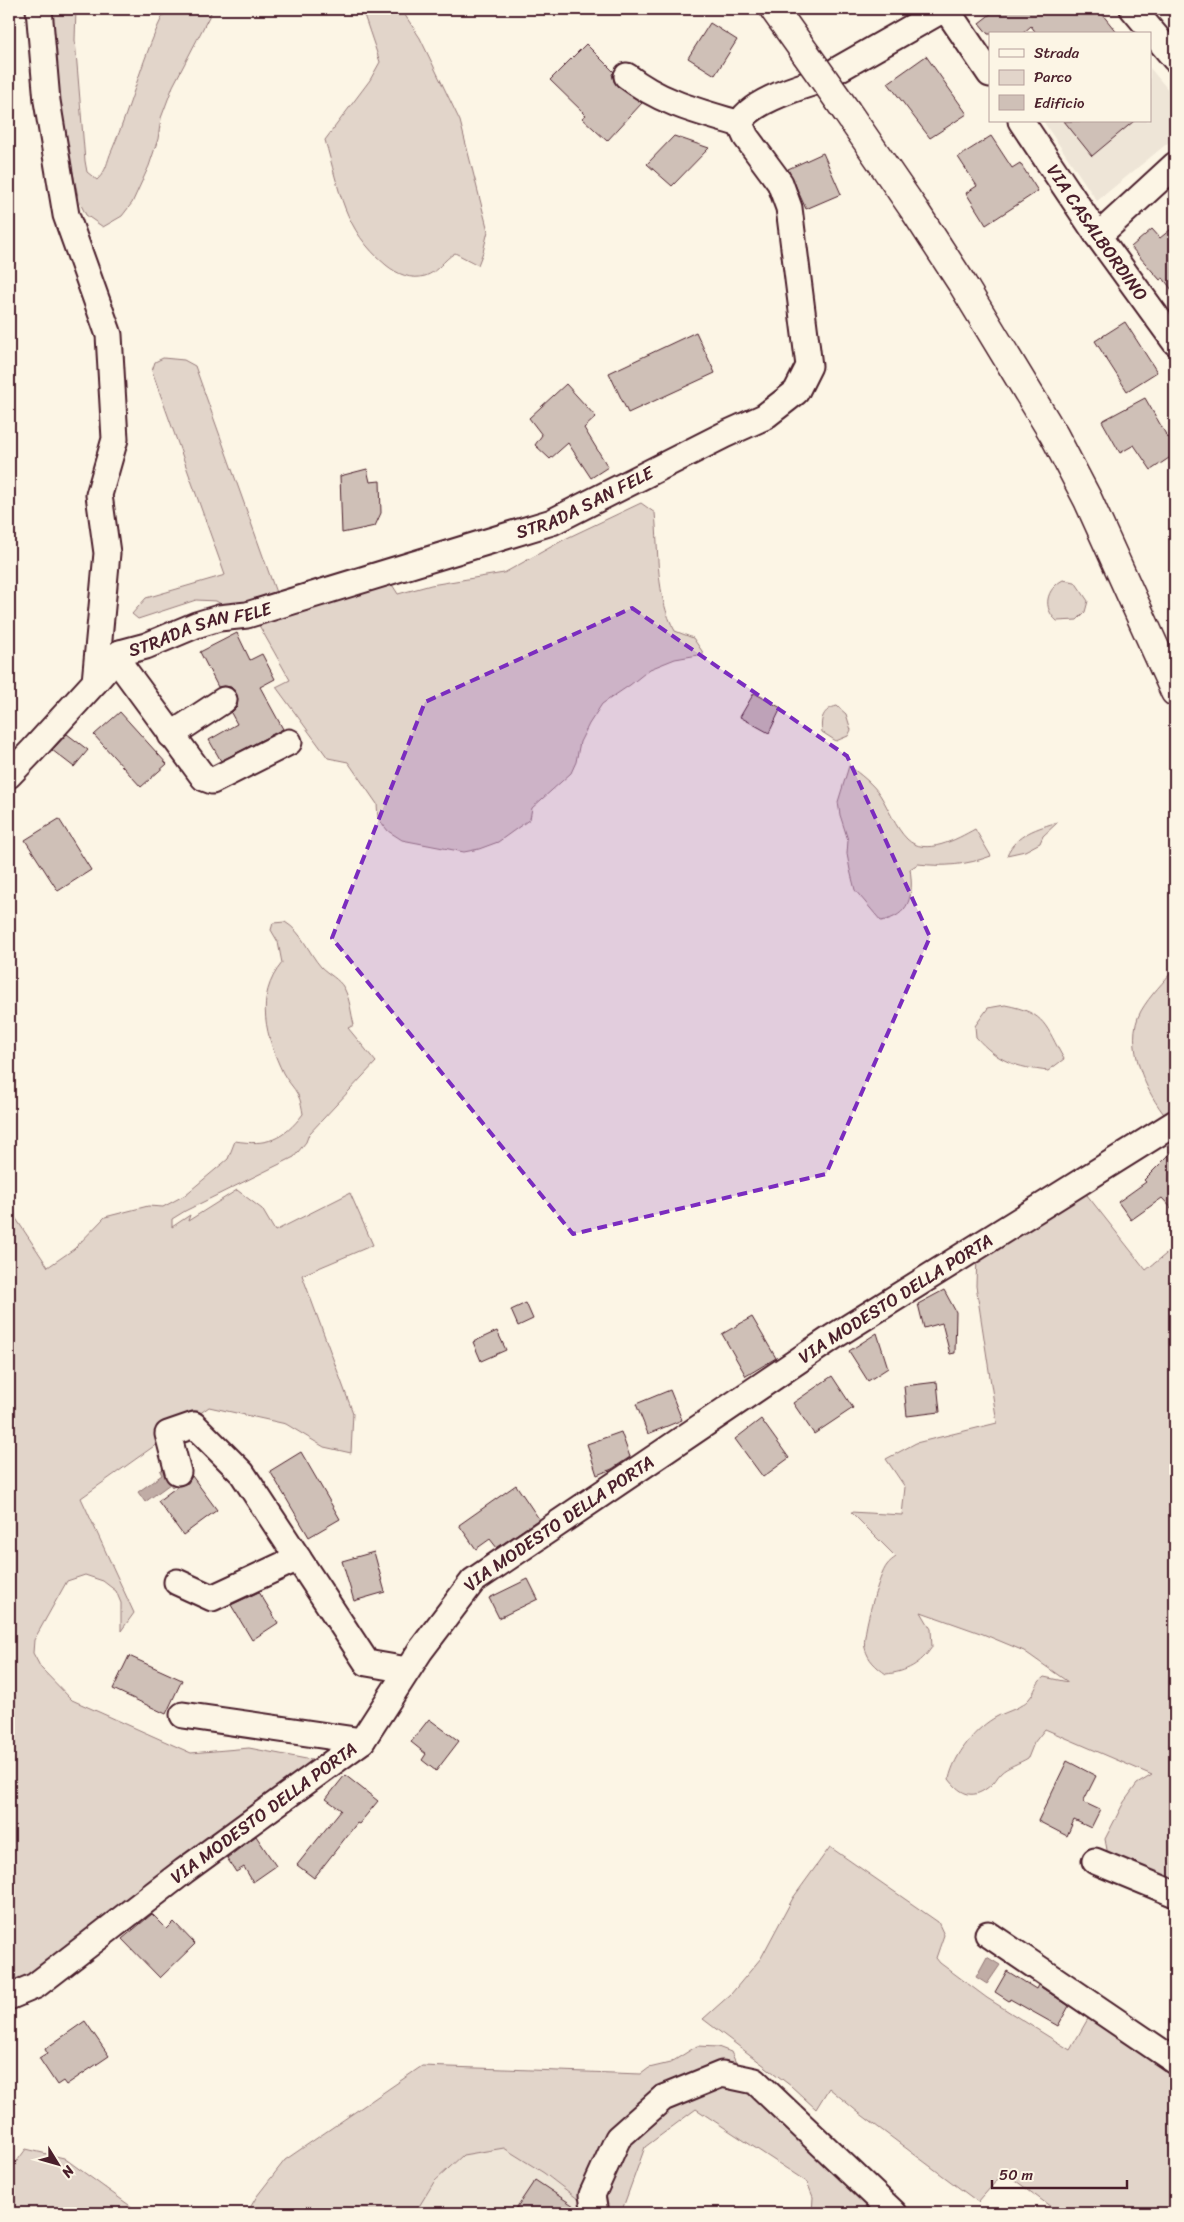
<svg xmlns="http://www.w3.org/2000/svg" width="1184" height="2222" viewBox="0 0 1184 2222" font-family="Sriracha,sans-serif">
<rect width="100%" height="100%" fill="#fcf5e5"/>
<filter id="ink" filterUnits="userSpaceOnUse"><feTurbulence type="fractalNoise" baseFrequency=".02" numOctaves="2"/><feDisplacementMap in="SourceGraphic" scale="10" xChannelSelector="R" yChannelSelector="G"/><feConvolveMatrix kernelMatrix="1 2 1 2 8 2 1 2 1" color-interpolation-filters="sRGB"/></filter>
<g filter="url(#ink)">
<path fill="#eee5d7" d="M 1150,68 L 1175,98 L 1175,137 L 1097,201 L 1043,121 L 1150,121 Z
M 504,2148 L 544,2173 L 587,2206 L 587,2213 L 415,2213 L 434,2183 L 463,2155 Z"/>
<path fill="#e2d5ca" stroke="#967a7a" d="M 46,9 L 76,9 L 75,40 L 85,161 L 87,172 L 97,180 C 108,169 106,163 112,150 C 132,104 143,54 166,9 L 213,9 L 173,86 L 161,118 L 158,139 L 149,166 L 132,203 L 122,216 L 103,227 L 86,215 L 79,201 L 58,103 Z
M 362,9 L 401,9 L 420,38 L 460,121 L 488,231 L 483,252 L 478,265 L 455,253 C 443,260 438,272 425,276 C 411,280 397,274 386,265 C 343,229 340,191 325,140 L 370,80 L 380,62 Z
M 163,358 L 184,360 L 195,366 L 279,601 L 238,614 L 216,601 L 196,600 L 138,619 L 132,614 L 146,598 L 225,575 L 152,371 L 155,362 Z
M 641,503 L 655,513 C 659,552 655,596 675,631 L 693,638 L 704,654 L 675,659 L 650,669 L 630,685 L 602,704 L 589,724 L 580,742 L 576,762 L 571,773 L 532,808 L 530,819 L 498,842 L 479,849 L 464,852 L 402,840 L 388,831 L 378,818 L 377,804 L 348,762 L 328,758 L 276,687 L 290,680 L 256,620 L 391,583 L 398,594 L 431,585 L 504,573 L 567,538 Z
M 1063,580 L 1075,582 L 1088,601 L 1085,612 L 1077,620 L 1057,621 C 1042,608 1046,589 1063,580 Z
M 837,706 L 846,714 L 851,730 L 848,736 L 836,741 L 822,732 C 820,719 823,709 837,706 Z
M 849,766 C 860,774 873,784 880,795 C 889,809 895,827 907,839 C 925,857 957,839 975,829 L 991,856 C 967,865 944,867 918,864 L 910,869 C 914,895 910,916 881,921 L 855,890 L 850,870 L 847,854 L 848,840 L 840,815 L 838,802 Z
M 1058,822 L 1043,836 L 1040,843 L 1025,851 L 1007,855 C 1016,834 1038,828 1058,822 Z
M 285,922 C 302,932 308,952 321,967 C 328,974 339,979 344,988 C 350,999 351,1013 354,1025 L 348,1028 L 376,1062 L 309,1134 L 306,1142 L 294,1157 L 185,1211 L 172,1219 L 172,1227 L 190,1215 L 188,1221 L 237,1190 L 262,1209 L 275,1231 L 350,1193 L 373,1245 L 302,1275 L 353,1413 L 351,1453 L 324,1447 L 286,1424 L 209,1407 L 81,1498 L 134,1613 L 121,1631 L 121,1603 L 116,1591 L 103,1581 L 85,1575 L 67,1581 L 34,1640 L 33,1653 L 41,1668 L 72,1700 L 191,1753 L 249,1748 L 322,1762 L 9,1991 L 9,1208 L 48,1267 L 74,1249 L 105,1217 L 148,1206 L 163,1207 L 185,1195 L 228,1159 L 235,1141 C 267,1146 283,1140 303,1114 C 302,1108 301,1101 298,1095 C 294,1087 287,1081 283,1073 C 266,1037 254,997 282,963 L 278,942 L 271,930 L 273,923 Z
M 1175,968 L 1175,1113 L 1167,1118 C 1146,1093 1123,1043 1141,1011 C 1150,995 1164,982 1175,968 Z
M 1005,1005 C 1047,1013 1045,1026 1064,1059 L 1048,1071 C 1016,1067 998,1062 976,1037 L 975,1026 L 988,1008 Z
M 1083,1190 L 1146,1270 L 1175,1247 L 1175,1888 L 1109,1861 L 1105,1839 L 1124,1802 L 1137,1784 L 1152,1775 L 1045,1729 L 1034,1743 L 1028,1758 C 1020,1763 1007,1767 1001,1773 C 997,1777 995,1782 991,1785 C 974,1800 962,1796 949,1779 C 954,1755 976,1727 998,1716 C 1008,1711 1021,1708 1029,1699 C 1036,1691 1035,1684 1044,1677 L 1068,1682 L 1024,1651 L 983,1634 L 921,1612 L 931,1629 L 932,1647 C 921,1664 906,1672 886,1674 C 876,1667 868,1660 865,1648 C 861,1637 879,1574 887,1565 C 889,1562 893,1559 896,1557 L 851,1512 L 902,1515 L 905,1487 L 886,1459 L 916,1443 L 997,1423 L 976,1286 L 977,1255 Z
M 830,1847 L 938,1922 L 944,1935 L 936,1958 L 940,1963 L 987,1998 L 1070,2050 L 1093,2010 L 1175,2067 L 1175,2213 L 1059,2213 L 1004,2172 L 978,2202 L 859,2113 L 829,2088 L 816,2109 L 791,2086 L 703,2019 L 731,1994 L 761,1958 L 793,1898 Z
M 697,2046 L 718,2047 L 731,2052 L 736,2063 L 732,2075 L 613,2138 L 587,2206 L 544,2173 L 504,2148 L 463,2155 L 434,2182 L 415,2213 L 247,2213 L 257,2196 L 285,2160 L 422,2066 L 641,2074 L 649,2068 L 670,2063 Z
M 709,2086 L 742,2086 L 763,2097 L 885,2213 L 812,2213 L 813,2197 L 807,2182 L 696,2109 L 645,2147 L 621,2213 L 602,2213 L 605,2191 L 616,2158 L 646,2117 Z
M 26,2149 L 64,2158 L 140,2213 L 9,2213 L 9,2172 Z"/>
<path fill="#c0aca5" stroke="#917474" d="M 166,1467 L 177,1483 L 172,1487 L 170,1484 L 145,1502 L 138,1492 L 162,1475 L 160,1471 Z
M 987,1957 L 1000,1965 L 987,1984 L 976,1977 Z"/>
<path fill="#cfc0b7" stroke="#4a1f2b" d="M 997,9 L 1098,9 L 1118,34 L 1037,34 L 1031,26 L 1022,34 L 988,34 L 979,23 Z
M 710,23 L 737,40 L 715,75 L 688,58 Z
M 586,44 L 614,72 L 612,74 L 614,81 L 618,87 L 642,103 L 607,141 L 582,118 L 586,115 L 550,80 Z
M 926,56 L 967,114 L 930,138 L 888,83 Z
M 1064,121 L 1134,121 L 1092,156 Z
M 674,136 L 709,148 L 672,186 L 647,164 Z
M 991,136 L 1012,168 L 1020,163 L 1038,191 L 986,225 L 966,193 L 977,186 L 958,157 Z
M 823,153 L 841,194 L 806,209 L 788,169 Z
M 1175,226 L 1175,294 L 1163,278 L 1160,280 L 1131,247 L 1152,229 L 1160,238 Z
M 1125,322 L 1157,372 L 1127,391 L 1095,341 Z
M 696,332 L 715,373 L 628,413 L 609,373 Z
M 566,384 L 596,417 L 584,428 L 608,467 L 591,478 L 568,443 L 550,459 L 535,445 L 542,435 L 529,418 Z
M 1145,398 L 1168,438 L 1175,433 L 1175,454 L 1151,470 L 1134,445 L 1120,453 L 1102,421 Z
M 367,469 L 370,482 L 380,481 L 381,513 L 375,526 L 342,533 L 340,476 Z
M 237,633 L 250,660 L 262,654 L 275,679 L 260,687 L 283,729 L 221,761 L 209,740 L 237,724 L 231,713 L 237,707 L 238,699 L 236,693 L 231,687 L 224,686 L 218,687 L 200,652 Z
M 754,693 L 781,708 L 769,733 L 740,717 Z
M 120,712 L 167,764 L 141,787 L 94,735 Z
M 67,734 L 88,750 L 74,767 L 52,750 Z
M 59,819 L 91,870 L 58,891 L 25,840 Z
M 1175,1149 L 1175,1212 L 1162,1198 L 1131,1220 L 1118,1202 L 1146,1182 L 1144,1180 Z
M 944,1290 L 956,1312 L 955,1353 L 950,1354 L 942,1323 L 924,1328 L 918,1304 Z
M 526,1303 L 533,1319 L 518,1326 L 511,1310 Z
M 752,1317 L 776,1358 L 746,1376 L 722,1334 Z
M 497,1331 L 506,1350 L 481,1361 L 473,1342 Z
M 877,1333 L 888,1368 L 868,1381 L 849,1351 Z
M 832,1376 L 853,1408 L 814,1434 L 793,1403 Z
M 937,1382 L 940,1412 L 907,1416 L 904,1386 Z
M 670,1390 L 682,1420 L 648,1434 L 636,1404 Z
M 761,1419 L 789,1458 L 763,1477 L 735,1439 Z
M 621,1432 L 630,1457 L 612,1469 L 597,1475 L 587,1444 Z
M 301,1452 L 340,1519 L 309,1537 L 270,1471 Z
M 192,1476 L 217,1510 L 183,1535 L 158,1501 L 178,1486 L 188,1483 Z
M 516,1485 L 539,1519 L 497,1548 L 490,1539 L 476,1549 L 459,1525 Z
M 374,1552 L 385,1592 L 354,1601 L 342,1561 Z
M 528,1579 L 538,1599 L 499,1618 L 489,1598 Z
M 259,1592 L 278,1623 L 252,1640 L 231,1605 Z
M 129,1656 L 182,1680 L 166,1714 L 113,1689 Z
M 429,1719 L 459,1741 L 436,1771 L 422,1760 L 426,1754 L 411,1742 Z
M 1067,1761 L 1096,1776 L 1083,1802 L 1100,1810 L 1091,1828 L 1074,1820 L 1067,1836 L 1038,1821 Z
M 345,1775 L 378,1801 L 359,1824 L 357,1823 L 314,1878 L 297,1865 L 341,1810 L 326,1799 Z
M 256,1836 L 276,1866 L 253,1882 L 244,1867 L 236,1872 L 227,1858 Z
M 152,1914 L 167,1929 L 174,1922 L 195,1944 L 160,1978 L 122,1939 Z
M 1007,1971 L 1036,1989 L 1038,1985 L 1069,2006 L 1058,2026 L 1010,1999 L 1009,2001 L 995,1992 Z
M 85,2021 L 109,2056 L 66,2085 L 63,2081 L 57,2085 L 39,2058 L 47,2053 L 45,2049 Z
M 535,2180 L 580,2210 L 580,2213 L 513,2213 Z"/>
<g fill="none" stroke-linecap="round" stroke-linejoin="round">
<defs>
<g id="minor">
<path d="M 946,9 L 990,74"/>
<path d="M 1133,9 L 1175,59"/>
<path d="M 837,70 L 944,9"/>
<path d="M 627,76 C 661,103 700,112 740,124 C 747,104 793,89 812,83"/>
<path id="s1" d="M 1021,121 L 1098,236 L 1175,342"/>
<path d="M 1098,236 L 1175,165"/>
<path d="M 120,653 L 123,668 L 204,778 L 212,781 L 289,742"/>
<path id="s2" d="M 95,682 L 120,653 L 146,646 L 196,625 L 219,618 L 247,615 L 552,522 L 724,435 L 764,417 L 796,392 L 809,366 L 789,208 L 780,183 L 746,137 L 740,124"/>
<path d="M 171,735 L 224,700"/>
<path d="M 9,775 L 33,750 L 95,682 L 107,553 L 99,495 L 115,439 L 109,335 L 66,215 L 47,101 L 39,9"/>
<path d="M 178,1472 L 168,1434 L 194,1425 L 242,1473 L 367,1663 L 407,1670"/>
<path d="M 177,1582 L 212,1598 L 298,1558"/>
<path d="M 183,1715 L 362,1741"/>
<path d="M 1095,1861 L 1175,1894"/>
<path d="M 988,1934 L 1175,2061"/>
<path id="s3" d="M 9,1997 L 35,1986 L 184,1871 L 362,1741 L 420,1651 L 473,1581 L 833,1337 L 1175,1123"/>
<path d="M 595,2213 L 592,2195 L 618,2138 L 663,2098 L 722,2074 L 755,2081 L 894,2213"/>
</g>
<path id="highway" d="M 774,9 L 806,54
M 847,112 L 915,211 L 963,285 L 1054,435 L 1088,500 L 1175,692"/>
</defs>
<use href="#minor" stroke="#4a1f2b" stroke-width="29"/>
<use href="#highway" stroke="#4a1f2b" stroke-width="31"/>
<use href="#minor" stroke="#fcf5e5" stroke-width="25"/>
<use href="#highway" stroke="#fcf5e5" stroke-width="28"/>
<defs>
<path id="highway-bridge" d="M 806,54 L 847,112"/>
</defs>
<use href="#highway-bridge" stroke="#4a1f2b" stroke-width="31" stroke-linecap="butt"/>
<use href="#highway-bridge" stroke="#fcf5e5" stroke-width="28"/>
</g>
</g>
<path fill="#7b2cbf" fill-opacity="0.2" stroke="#7b2cbf" stroke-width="4" stroke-dasharray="10 6" stroke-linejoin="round" d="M 632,608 L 847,756 L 930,937 L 826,1174 L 573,1234 L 332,938 L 425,702 Z"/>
<g text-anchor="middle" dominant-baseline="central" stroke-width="4.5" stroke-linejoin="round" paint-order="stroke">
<g font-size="18" fill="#4a1f2b" stroke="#fcf5e5">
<text stroke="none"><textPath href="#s1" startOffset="135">VIA CASALBORDINO</textPath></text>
<text stroke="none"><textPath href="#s2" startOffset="528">STRADA SAN FELE</textPath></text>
<text stroke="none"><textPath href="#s2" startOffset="122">STRADA SAN FELE</textPath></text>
<text stroke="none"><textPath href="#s3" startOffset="1140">VIA MODESTO DELLA PORTA</textPath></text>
<text stroke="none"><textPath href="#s3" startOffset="735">VIA MODESTO DELLA PORTA</textPath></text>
<text stroke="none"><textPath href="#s3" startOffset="315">VIA MODESTO DELLA PORTA</textPath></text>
</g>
</g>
<rect width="1184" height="2222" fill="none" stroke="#fcf5e5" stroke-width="30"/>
<rect x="15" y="15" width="1154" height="2192" fill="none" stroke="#4a1f2b" stroke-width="2" filter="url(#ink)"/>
<rect x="989" y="32" width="162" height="90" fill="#fcf5e5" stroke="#b59f9b"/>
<rect x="999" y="49" width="25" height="8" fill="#fcf5e5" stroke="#b59f9b"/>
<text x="1034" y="58" font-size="15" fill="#4a1f2b">Strada</text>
<rect x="999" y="70" width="25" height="15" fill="#e2d5ca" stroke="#b59f9b"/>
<text x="1034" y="82" font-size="15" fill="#4a1f2b">Parco</text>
<rect x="999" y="95" width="25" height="15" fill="#cfc0b7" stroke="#b59f9b"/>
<text x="1034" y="108" font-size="15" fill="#4a1f2b">Edificio</text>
<g transform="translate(58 2164) rotate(127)" stroke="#fcf5e5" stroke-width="4" paint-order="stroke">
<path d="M0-4L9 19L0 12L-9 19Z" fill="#4a1f2b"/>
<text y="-8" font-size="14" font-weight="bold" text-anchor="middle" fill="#4a1f2b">N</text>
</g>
<path d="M992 2180v8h135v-8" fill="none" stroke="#4a1f2b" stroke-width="2.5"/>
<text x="999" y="2180" font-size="15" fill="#4a1f2b" stroke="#fcf5e5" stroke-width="4" paint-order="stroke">50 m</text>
</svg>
